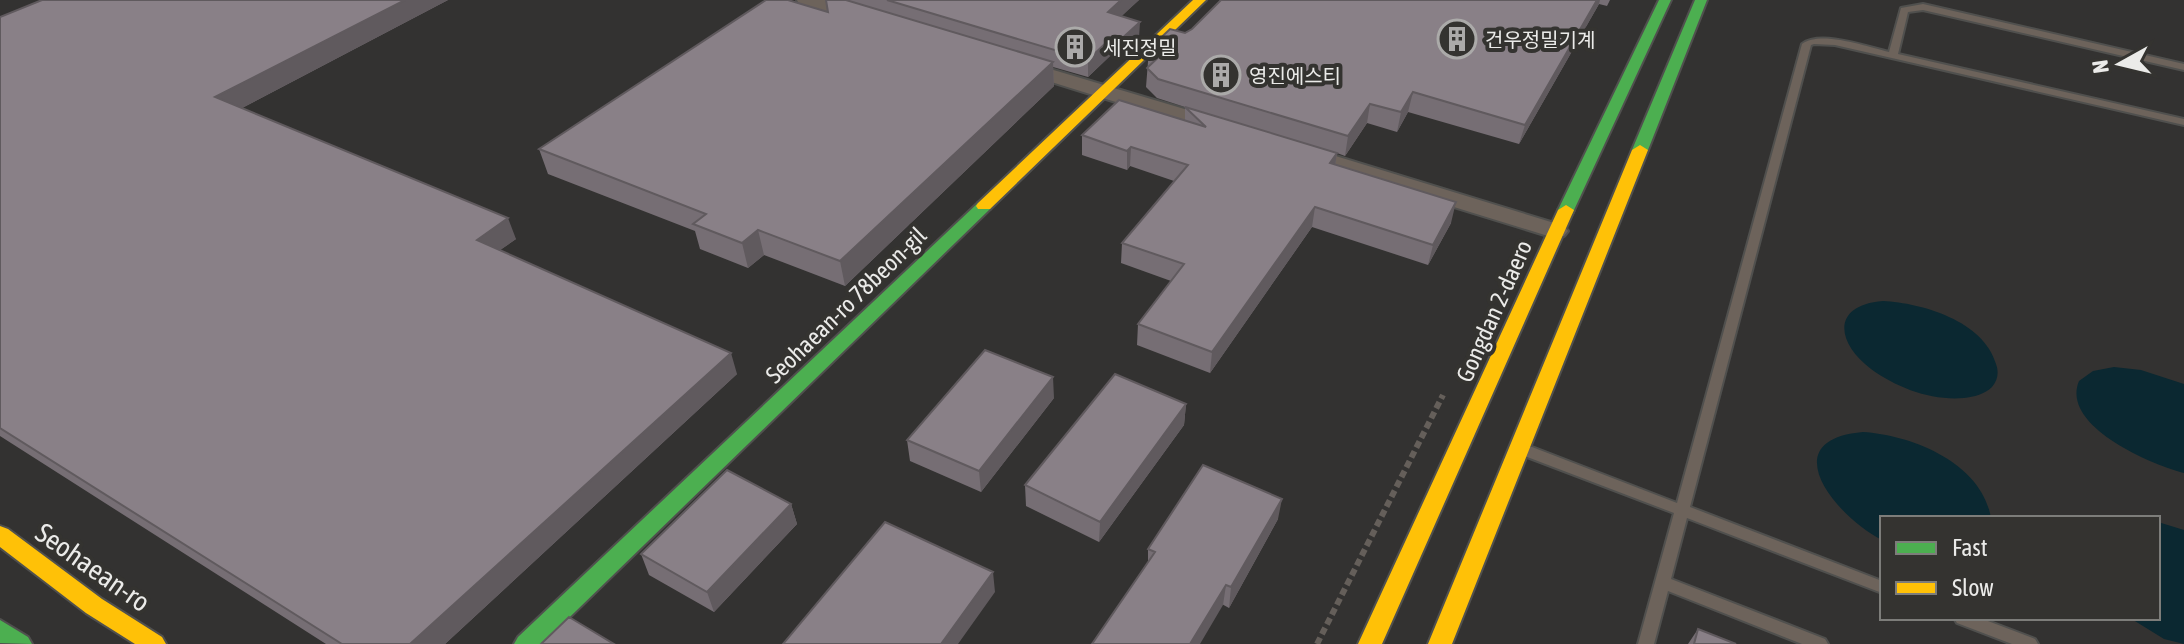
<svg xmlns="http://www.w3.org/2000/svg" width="2184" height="644" viewBox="0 0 2184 644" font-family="'Asap Condensed','Noto Sans KR',sans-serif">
<rect width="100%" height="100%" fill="#333231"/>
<path fill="#0b2831" d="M 1883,301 C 1922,303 1984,321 1996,364 C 1999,372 1998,380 1992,387 C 1985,394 1974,397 1964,398 C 1932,401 1897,388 1871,369 C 1836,343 1831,305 1883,301 Z
M 2114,367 L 2141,370 L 2184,384 L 2184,473 C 2152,465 2060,426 2079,381 L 2093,371 Z
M 1863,432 C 1912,435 1982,463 1991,518 L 1882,518 L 1882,540 C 1838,518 1771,440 1863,432 Z
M 2158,522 L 2184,530 L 2184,644 L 2164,639 L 2130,618 L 2158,618 Z"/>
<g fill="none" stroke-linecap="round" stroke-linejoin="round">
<defs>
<path id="lane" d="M 1923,4 L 2184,64 L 2184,70 L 1923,10 L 1908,12 L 1898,54 L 2184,119 L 2184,125 L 1835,45 L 1814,44 L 1811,45 L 1690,507 L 1882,581 L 1882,593 L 1687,518 L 1671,579 L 1825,639 L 1828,644 L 1802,644 L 1668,591 L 1654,644 L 1638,644 L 1674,513 L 1522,455 L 1520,451 L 1522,447 L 1532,447 L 1677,503 L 1802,44 C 1821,30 1867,47 1889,52 L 1901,8 Z
M 1954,618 L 1980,618 L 2035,639 L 2038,644 L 2012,644 L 1957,623 Z"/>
<path id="street" d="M 797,0 L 825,0 L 867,13 L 869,17 L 860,23 L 799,4 Z
M 1020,60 L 1228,122 L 1231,127 L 1228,132 L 1212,132 L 1013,70 L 1010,66 Z
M 1303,146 L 1564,226 L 1568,231 L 1564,236 L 1548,236 L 1295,158 L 1292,153 L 1295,148 Z"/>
<path id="fast" d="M 1659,0 L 1671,0 L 1574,210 L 1572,214 L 1560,214 L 1558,210 Z
M 1695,0 L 1707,0 L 1648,150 L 1640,155 L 1635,153 L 1632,150 Z
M 984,201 L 990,203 L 992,206 L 990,209 L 542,644 L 514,644 L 518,637 L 978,203 Z
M 0,620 L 28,637 L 32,644 L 0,643 Z"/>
<path id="slow" d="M 1193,0 L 1206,0 L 990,209 L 978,209 L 976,206 L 978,203 Z
M 1640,145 L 1648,150 L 1452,644 L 1428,644 L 1632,150 Z
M 1566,205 L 1574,210 L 1382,644 L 1358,644 L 1558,210 Z
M 0,526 L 8,529 L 102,599 L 162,637 L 166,644 L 135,644 L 86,613 L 0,547 Z"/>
</defs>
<use href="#lane" stroke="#50504e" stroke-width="4"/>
<use href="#street" stroke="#50504e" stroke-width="4"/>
<use href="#fast" stroke="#50504e" stroke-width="4"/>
<use href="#slow" stroke="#50504e" stroke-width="4"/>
<path stroke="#655f5a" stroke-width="6" stroke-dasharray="7 4" stroke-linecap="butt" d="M 1317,644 L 1443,395"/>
<use href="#lane" fill="#6d635b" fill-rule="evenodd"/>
<use href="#street" fill="#6d635b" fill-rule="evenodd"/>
<use href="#fast" fill="#4caf50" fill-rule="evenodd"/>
<use href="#slow" fill="#ffc107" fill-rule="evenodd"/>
</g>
<path fill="#766e74" d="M 42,0 L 448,0 L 242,108 L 516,239 L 500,250 L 737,374 L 445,644 L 326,644 L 0,436 L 0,17 Z
M 826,0 L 1139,0 L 1121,16 L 1139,38 L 1118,59 L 1110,56 L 1088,77 L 1053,67 L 1054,86 L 845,286 L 764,255 L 748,268 L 700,249 L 695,231 L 548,174 L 539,149 L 828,12 Z
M 1221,0 L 1610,0 L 1607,6 L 1599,4 L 1519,144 L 1408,112 L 1397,132 L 1367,123 L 1345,156 L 1337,153 L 1335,165 L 1451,223 L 1428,265 L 1312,227 L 1210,373 L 1137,345 L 1138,324 L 1171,281 L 1121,263 L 1122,243 L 1174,181 L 1130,166 L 1127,170 L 1082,155 L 1082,135 L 1185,121 L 1185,107 L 1157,98 L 1146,87 L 1149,49 L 1192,29 Z
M 1054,398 L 981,492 L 910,461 L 907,440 Z
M 1186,404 L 1184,425 L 1099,542 L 1026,506 L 1025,485 Z
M 791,504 L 797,524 L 714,612 L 649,575 L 641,554 Z
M 1278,519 L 1229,608 L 1148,563 L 1148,549 Z
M 1698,629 L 1736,644 L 1688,644 Z"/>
<path fill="#605a5e" d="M 405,0 L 448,0 L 227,116 L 215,97 Z
M 1121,0 L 1139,0 L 1108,29 L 1108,12 Z
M 1597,0 L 1600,0 L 1599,4 L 1519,144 L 1525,125 Z
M 1140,22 L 1139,38 L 1118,59 L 1118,42 Z
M 1110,39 L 1110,56 L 1088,77 L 1088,60 Z
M 1053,62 L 1054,86 L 845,286 L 840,261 Z
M 1413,92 L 1408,112 L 1397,132 L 1401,112 Z
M 1370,104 L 1367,123 L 1345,156 L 1348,136 Z
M 1131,147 L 1130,166 L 1127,170 L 1127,151 Z
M 1337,153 L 1334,173 L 1330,163 Z
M 1456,202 L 1451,223 L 1428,265 L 1433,245 Z
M 1315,207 L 1312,227 L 1210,373 L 1212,352 Z
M 508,218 L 516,239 L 486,260 L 477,240 Z
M 758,230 L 764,255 L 748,268 L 742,243 Z
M 731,353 L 737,374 L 445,644 L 410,644 Z
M 1053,377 L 1054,398 L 981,492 L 979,471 Z
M 1186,404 L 1184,425 L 1099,542 L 1100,522 Z
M 1282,499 L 1278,519 L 1229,608 L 1231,587 Z
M 791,504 L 797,524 L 714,612 L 707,592 Z
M 993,572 L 995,592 L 958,644 L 941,644 Z
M 1226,585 L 1223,605 L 1200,644 L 1190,644 Z"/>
<path fill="#898087" stroke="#605a5e" stroke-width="2" d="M 42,0 L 405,0 L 215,97 L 508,218 L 477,240 L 731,353 L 410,644 L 342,644 L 0,428 L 0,17 Z
M 766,0 L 788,0 L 828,12 L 826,0 L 846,0 L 1053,62 L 840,261 L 758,230 L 742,243 L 693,224 L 706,214 L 539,149 Z
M 887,0 L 1121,0 L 1108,12 L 1140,22 L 1118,42 L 1110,39 L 1088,60 Z
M 1221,0 L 1597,0 L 1525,125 L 1413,92 L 1401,112 L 1370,104 L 1348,136 L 1158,79 L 1147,68 L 1163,53 L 1149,49 L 1170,29 L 1185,33 L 1192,29 Z
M 1119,100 L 1206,127 L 1185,107 L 1337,153 L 1330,163 L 1456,202 L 1433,245 L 1315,207 L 1212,352 L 1138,324 L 1184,264 L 1122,243 L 1188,165 L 1131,147 L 1127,151 L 1082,135 Z
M 985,350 L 1053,377 L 979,471 L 907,440 Z
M 1115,374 L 1186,404 L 1100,522 L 1025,485 Z
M 1203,465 L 1282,499 L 1231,587 L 1226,585 L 1190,644 L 1092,644 L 1155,552 L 1148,549 Z
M 727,470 L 791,504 L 707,592 L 641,554 Z
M 885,522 L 993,572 L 941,644 L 783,644 Z
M 569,617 L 614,644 L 541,644 Z
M 1698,629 L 1736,644 L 1694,644 Z"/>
<defs>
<symbol id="building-ring" viewBox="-11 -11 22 22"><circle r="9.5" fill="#343330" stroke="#abaaa9" stroke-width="1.5"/><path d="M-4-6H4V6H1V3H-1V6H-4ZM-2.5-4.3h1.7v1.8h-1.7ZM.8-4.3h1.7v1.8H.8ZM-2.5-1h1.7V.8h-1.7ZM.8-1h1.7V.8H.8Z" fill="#abaaa9"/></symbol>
</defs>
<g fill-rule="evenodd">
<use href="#building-ring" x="1435" y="17" width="44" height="44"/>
<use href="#building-ring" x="1053" y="25" width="44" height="44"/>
<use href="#building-ring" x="1199" y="53" width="44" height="44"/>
</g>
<g text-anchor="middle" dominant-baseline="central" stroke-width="8" stroke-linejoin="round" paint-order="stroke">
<g font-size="20" fill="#ebebe9" stroke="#343330" text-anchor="start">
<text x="1485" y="39">건우정밀기계</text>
<text x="1103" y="47">세진정밀</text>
<text x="1249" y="75">영진에스티</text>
</g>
<g font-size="24" fill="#ebebe9" stroke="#343330">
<text transform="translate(846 305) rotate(-44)">Seohaean-ro 78beon-gil</text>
<text transform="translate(1494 311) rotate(-66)">Gongdan 2-daero</text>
</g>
<g font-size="28" fill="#ebebe9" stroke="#343330">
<text transform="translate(93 567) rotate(35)">Seohaean-ro</text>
</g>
</g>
<rect x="1880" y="516" width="280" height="104" fill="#343330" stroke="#7d7d7a" stroke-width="2"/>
<rect x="1896" y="542" width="40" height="12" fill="#4caf50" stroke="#7d7d7a" stroke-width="2"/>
<text x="1952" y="556" font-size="24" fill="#ebebe9">Fast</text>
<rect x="1896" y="582" width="40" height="12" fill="#ffc107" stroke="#7d7d7a" stroke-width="2"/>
<text x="1952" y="596" font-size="24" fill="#ebebe9">Slow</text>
<g transform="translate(2120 64) rotate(262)" stroke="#343330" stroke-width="6" paint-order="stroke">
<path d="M0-6L14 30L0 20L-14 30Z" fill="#ebebe9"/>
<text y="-12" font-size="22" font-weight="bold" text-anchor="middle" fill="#ebebe9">N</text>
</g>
</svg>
